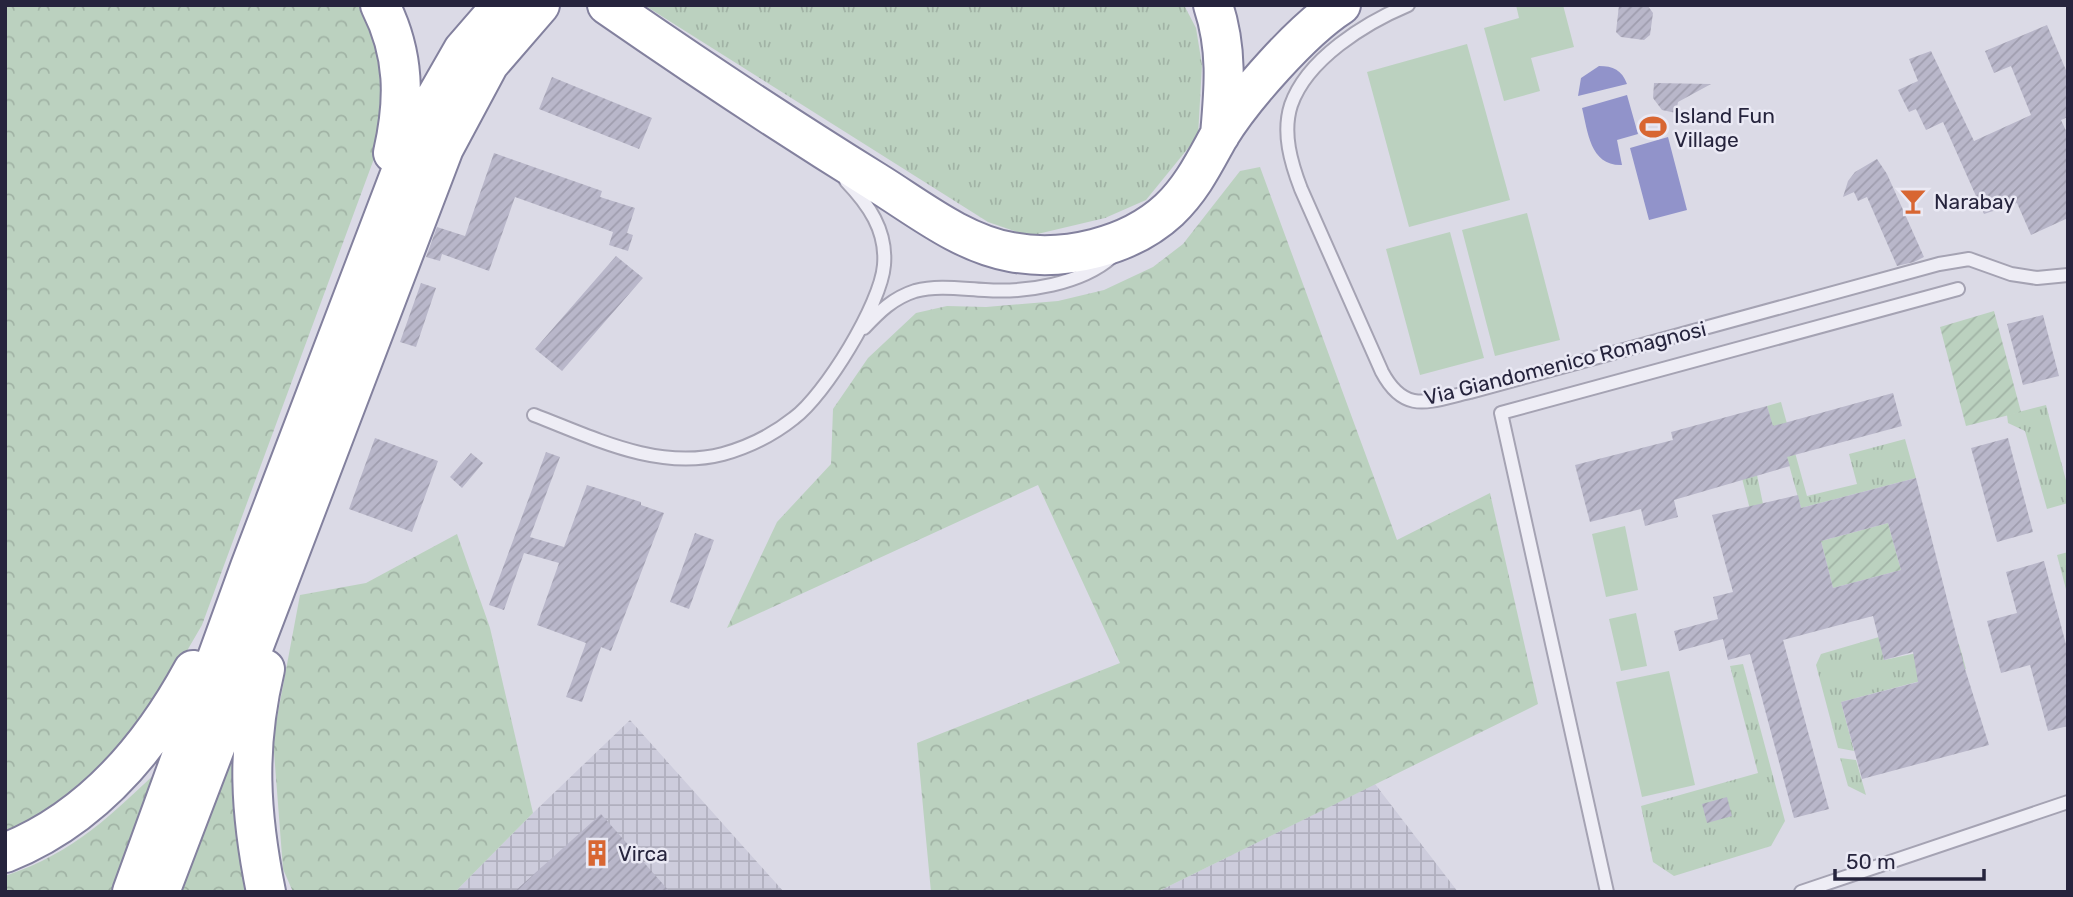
<svg xmlns="http://www.w3.org/2000/svg" width="2073" height="897" viewBox="0 0 2073 897" font-family="Rubik,sans-serif">
<defs>
<pattern id="industrial-grid" width="8" height="8" patternUnits="userSpaceOnUse" patternTransform="scale(1.75)"><rect width="8" height="8" fill="#cdccdc"/><path d="M0 4h8M4 0v8" fill="none" stroke="#b0afbe"/></pattern>
<pattern id="grass-tufts" width="24" height="20" patternUnits="userSpaceOnUse" patternTransform="scale(1.75)"><rect width="24" height="20" fill="#bbd1bf"/><path d="M3 7l-1-3M5 7V3M7 7l1-3M15 17l-1-3M17 17v-4M19 17l1-3" fill="none" stroke="#a1b3a5"/></pattern>
<pattern id="forest-crowns" width="20" height="18" patternUnits="userSpaceOnUse" patternTransform="scale(1.75)"><rect width="20" height="18" fill="#bbd1bf"/><path d="M2 6a3 3 0 1 1 6 0M12 15a3 3 0 1 1 6 0" fill="none" stroke="#a1b3a5"/></pattern>
<pattern id="garden-furrows" width="10" height="10" patternUnits="userSpaceOnUse" patternTransform="scale(1.75)"><rect width="10" height="10" fill="#bbd1bf"/><path d="M-1 1l2-2M0 10L10 0M9 11l2-2" fill="none" stroke="#a1b3a5"/></pattern>
<pattern id="building-hatch" width="6" height="6" patternUnits="userSpaceOnUse" patternTransform="scale(1.75)"><rect width="6" height="6" fill="#b9b7ca"/><path d="M-1 1l2-2M0 6l6-6M5 7l2-2" fill="none" stroke="#9f9dae"/></pattern>
</defs>
<rect width="100%" height="100%" fill="#dbdae6"/>
<path fill="url(#industrial-grid)" d="M 630,720 L 784,892 L 455,892 L 533,813 Z
M 1375,784 L 1458,892 L 1157,892 Z"/>
<path fill="url(#grass-tufts)" d="M 644,5 L 1184,5 L 1196,28 L 1202,65 L 1198,136 L 1146,200 L 1105,218 L 1029,236 L 988,222 Z
M 1781,402 L 1807,496 L 1857,484 L 1849,454 L 1905,439 L 1916,478 L 1801,508 L 1786,454 L 1757,475 L 1763,504 L 1753,521 L 1736,455 L 1777,443 L 1767,406 Z
M 2046,405 L 2068,488 L 2068,503 L 2047,509 L 2025,431 L 2008,423 L 2007,415 Z
M 2068,552 L 2068,597 L 2057,555 Z
M 1879,637 L 1884,660 L 1959,644 L 1966,669 L 1841,702 L 1854,751 L 1838,748 L 1816,665 L 1821,654 Z
M 1743,664 L 1785,821 L 1771,846 L 1674,876 L 1653,862 L 1641,806 L 1758,773 L 1730,666 Z
M 1840,758 L 1856,760 L 1866,795 L 1848,786 Z"/>
<path fill="url(#forest-crowns)" d="M 5,5 L 370,5 L 396,99 L 202,625 L 152,711 L 89,784 L 5,838 Z
M 1260,167 L 1397,540 L 1490,493 L 1538,704 L 1157,892 L 931,892 L 917,743 L 1120,663 L 1038,485 L 727,628 L 777,522 L 831,464 L 833,409 L 868,358 L 916,313 L 947,306 L 986,307 L 1058,301 L 1104,290 L 1153,267 L 1183,244 L 1240,171 Z
M 457,534 L 490,628 L 533,813 L 455,892 L 293,892 L 283,869 L 273,739 L 300,595 L 366,583 Z
M 239,708 L 234,802 L 259,892 L 177,892 Z
M 164,765 L 116,892 L 5,892 L 5,876 C 76,852 111,815 164,765 Z"/>
<path fill="url(#garden-furrows)" d="M 1994,311 L 2021,412 L 1966,426 L 1940,327 Z
M 1888,523 L 1901,570 L 1833,588 L 1821,541 Z"/>
<path fill="#bbd1bf" d="M 1516,5 L 1563,5 L 1574,47 L 1531,58 L 1540,91 L 1504,101 L 1484,28 L 1519,18 Z
M 1467,44 L 1510,200 L 1409,227 L 1367,72 Z
M 1527,213 L 1560,340 L 1495,356 L 1462,230 Z
M 1450,232 L 1484,358 L 1420,375 L 1386,249 Z
M 1625,526 L 1638,590 L 1606,597 L 1592,534 Z
M 1636,613 L 1647,666 L 1621,671 L 1609,619 Z
M 1669,671 L 1695,785 L 1642,797 L 1616,682 Z"/>
<path fill="#9193ca" d="M 1599,66 C 1613,66 1622,70 1627,84 L 1578,96 L 1581,78 Z
M 1627,95 L 1638,134 L 1617,140 L 1622,165 C 1590,166 1588,132 1582,108 Z
M 1668,137 L 1687,210 L 1649,220 L 1630,148 Z"/>
<path fill="url(#building-hatch)" fill-rule="evenodd" d="M 1619,5 L 1648,6 L 1653,13 L 1650,35 L 1644,40 L 1621,37 L 1616,32 Z
M 2047,25 L 2068,75 L 2068,117 L 2061,120 L 2068,135 L 2068,218 L 2031,235 L 2017,203 L 1984,214 L 1943,122 L 1926,130 L 1916,109 L 1909,112 L 1898,90 L 1918,81 L 1909,59 L 1931,51 L 1974,141 L 2031,115 L 2011,66 L 1994,73 L 1985,51 Z
M 552,77 L 652,118 L 639,149 L 539,109 Z
M 1654,83 L 1711,84 L 1678,102 L 1676,113 L 1662,110 L 1653,98 Z
M 494,153 L 602,191 L 600,197 L 635,208 L 627,233 L 633,235 L 628,251 L 609,245 L 613,232 L 515,197 L 489,271 L 442,254 L 440,261 L 426,257 L 437,227 L 465,236 Z
M 1877,159 L 1887,174 L 1924,257 L 1914,262 L 1897,266 L 1867,197 L 1858,201 L 1854,192 L 1843,197 L 1848,181 L 1855,172 Z
M 616,256 L 643,278 L 562,371 L 535,349 Z
M 421,283 L 436,288 L 416,347 L 400,342 Z
M 2043,315 L 2059,376 L 2023,385 L 2007,324 Z
M 1893,393 L 1902,426 L 1787,457 L 1790,466 L 1674,500 L 1678,517 L 1645,526 L 1641,509 L 1590,522 L 1575,465 L 1673,440 L 1671,432 L 1767,406 L 1773,426 Z
M 375,438 L 438,461 L 412,532 L 349,509 Z
M 2008,438 L 2033,532 L 1997,542 L 1971,448 Z
M 546,452 L 560,457 L 530,537 L 564,547 L 587,485 L 641,502 L 641,505 L 664,513 L 611,651 L 601,647 L 582,702 L 566,697 L 586,643 L 537,625 L 559,563 L 524,553 L 504,610 L 489,605 Z
M 471,453 L 483,463 L 462,488 L 450,477 Z
M 1916,478 L 1965,669 L 1989,745 L 1862,779 L 1841,702 L 1918,682 L 1913,652 L 1884,660 L 1873,616 L 1783,640 L 1829,809 L 1794,818 L 1750,654 L 1728,660 L 1723,639 L 1679,651 L 1674,631 L 1718,619 L 1713,597 L 1733,592 L 1712,515 L 1798,495 L 1801,508 ZM 1888,523 L 1901,570 L 1833,588 L 1821,541 Z
M 695,533 L 714,540 L 689,609 L 670,602 Z
M 2044,561 L 2068,652 L 2068,726 L 2048,731 L 2030,665 L 2001,673 L 1987,621 L 2017,613 L 2006,572 Z
M 1727,797 L 1732,816 L 1707,823 L 1702,804 Z
M 601,814 L 670,892 L 514,892 Z"/>
<g fill="none" stroke-linecap="round" stroke-linejoin="round">
<defs>
<path id="lane" d="M 1408,5 C 1365,23 1307,59 1291,105 C 1282,133 1291,163 1301,189 L 1382,372 C 1405,415 1429,401 1470,392 L 1939,264 L 1969,259 L 2011,274 L 2037,278 L 2068,275
M 864,328 C 879,312 893,298 915,291 C 938,285 962,289 985,290 C 1026,293 1081,284 1112,257
M 534,415 C 594,438 658,471 723,454 C 748,447 774,434 794,418 C 825,395 881,304 884,265 C 887,230 868,204 846,181
M 1607,892 L 1501,413 L 1958,289
M 1801,892 L 2068,802"/>
<path id="highway" d="M 380,5 C 405,54 405,100 393,153
M 607,5 C 695,66 784,125 876,182 C 918,208 961,243 1011,252 C 1064,262 1129,247 1169,210 C 1192,188 1204,163 1219,136 C 1243,97 1302,30 1341,5
M 1213,5 C 1228,50 1224,89 1220,135
M 265,669 C 246,748 250,813 266,892
M 5,853 C 91,819 150,749 193,670
M 132,892 L 250,567 L 416,132 L 463,50 L 502,5
M 160,892 L 444,148 L 489,64 L 540,5"/>
</defs>
<use href="#lane" stroke="#a5a3b3" stroke-width="16"/>
<use href="#highway" stroke="#83819e" stroke-width="42"/>
<use href="#lane" stroke="#eeedf5" stroke-width="12"/>
<use href="#highway" stroke="#fff" stroke-width="38"/>
</g>
<defs>
<symbol id="stadium-bare" viewBox="-9 -9 18 18"><path d="M0-5a6.5 5 0 1 0 0 10a6.5 5 0 1 0 0-10ZM-3.5-1.8h7v3.6h-7Z" fill="#d86632" stroke="#eae9f4" stroke-width="2.5" paint-order="stroke"/></symbol>
<symbol id="bar-bare" viewBox="-9 -9 18 18"><path d="M-6-5H6L.8 .8V4.5H3.5V6h-7V4.5H-.8V.8Z" fill="#d86632" stroke="#eae9f4" stroke-width="2.5" paint-order="stroke"/></symbol>
<symbol id="building-bare" viewBox="-9 -9 18 18"><path d="M-4-6H4V6H1V3H-1V6H-4ZM-2.5-4.3h1.7v1.8h-1.7ZM.8-4.3h1.7v1.8H.8ZM-2.5-1h1.7V.8h-1.7ZM.8-1h1.7V.8H.8Z" fill="#d86632" stroke="#eae9f4" stroke-width="2.5" paint-order="stroke"/></symbol>
</defs>
<g fill-rule="evenodd">
<use href="#stadium-bare" x="1634" y="108" width="38" height="38"/>
<use href="#bar-bare" x="1894" y="182" width="38" height="38"/>
<use href="#building-bare" x="578" y="834" width="38" height="38"/>
</g>
<g text-anchor="middle" dominant-baseline="central" stroke-width="5" stroke-linejoin="round" paint-order="stroke">
<g font-size="21" fill="#26243d" stroke="#eae9f4" text-anchor="start">
<text x="1674" y="115">Island Fun<tspan x="1674" dy="24">Village</tspan></text>
<text x="1934" y="201">Narabay</text>
<text x="618" y="853">Virca</text>
</g>
<g font-size="21" fill="#26243d" stroke="#eae9f4">
<text transform="translate(1565 363) rotate(-14)">Via Giandomenico Romagnosi</text>
</g>
</g>
<rect width="2073" height="897" fill="none" stroke="#26243d" stroke-width="14"/>
<path d="M1835 869v10h149v-10" fill="none" stroke="#26243d" stroke-width="3.5"/>
<text x="1846" y="869" font-size="21" fill="#26243d" stroke="#eae9f4" stroke-width="5" paint-order="stroke">50 m</text>
</svg>
